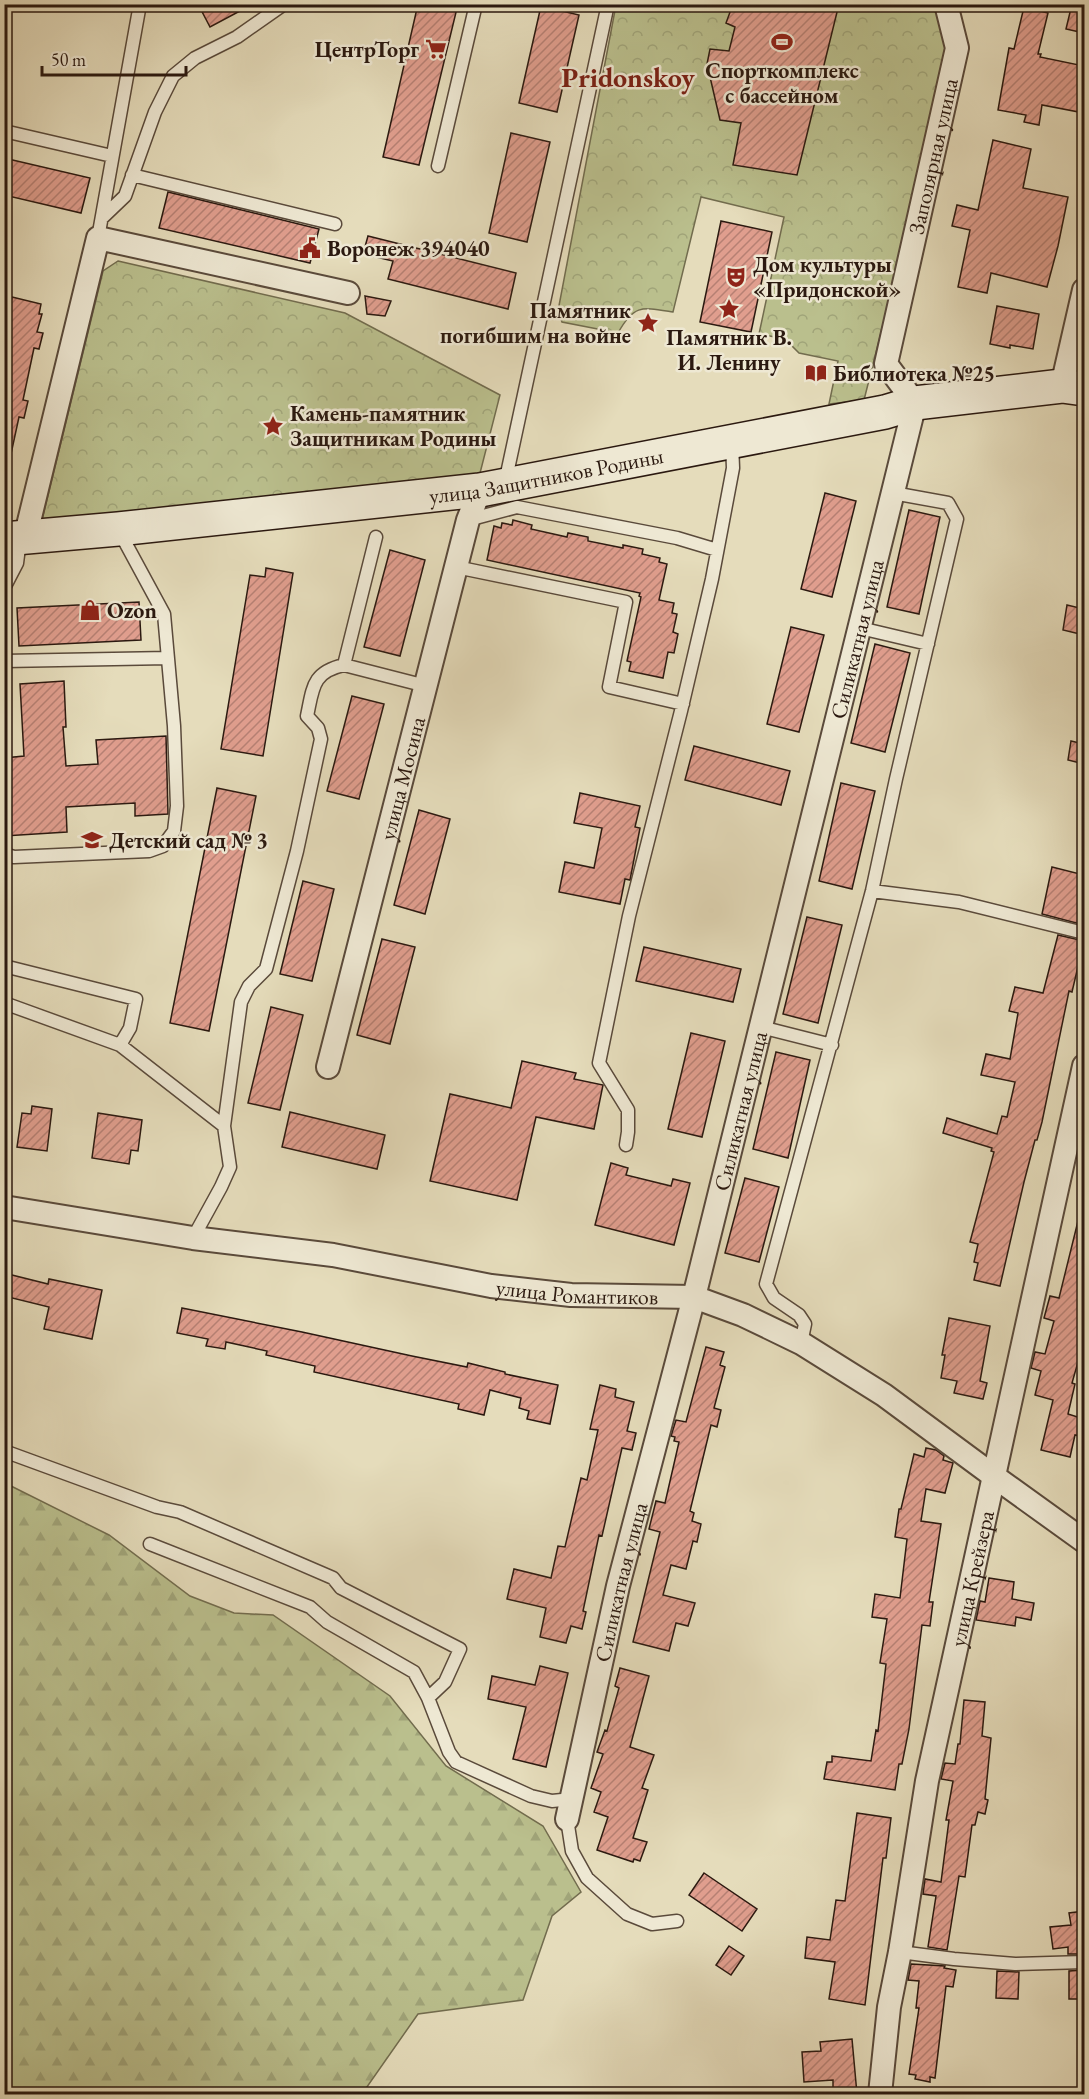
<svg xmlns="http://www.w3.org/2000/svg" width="1089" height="2099" viewBox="0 0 1089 2099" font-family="'EB Garamond',serif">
<defs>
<pattern id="forest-firs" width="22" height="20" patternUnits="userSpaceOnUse" patternTransform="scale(1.5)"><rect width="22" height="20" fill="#babf8d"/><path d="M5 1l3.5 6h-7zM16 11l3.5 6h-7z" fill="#a0a479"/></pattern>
<pattern id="park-crowns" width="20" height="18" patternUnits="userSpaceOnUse" patternTransform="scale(1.5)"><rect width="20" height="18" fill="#babf8d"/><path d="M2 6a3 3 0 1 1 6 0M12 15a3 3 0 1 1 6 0" fill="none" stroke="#a0a479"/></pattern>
<pattern id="building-hatch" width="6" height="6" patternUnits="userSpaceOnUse" patternTransform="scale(1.5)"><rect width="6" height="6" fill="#e09e8e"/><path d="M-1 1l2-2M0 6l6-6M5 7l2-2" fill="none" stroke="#b68073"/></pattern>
</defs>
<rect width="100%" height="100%" fill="#e5dcbb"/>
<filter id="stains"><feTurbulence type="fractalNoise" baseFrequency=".00333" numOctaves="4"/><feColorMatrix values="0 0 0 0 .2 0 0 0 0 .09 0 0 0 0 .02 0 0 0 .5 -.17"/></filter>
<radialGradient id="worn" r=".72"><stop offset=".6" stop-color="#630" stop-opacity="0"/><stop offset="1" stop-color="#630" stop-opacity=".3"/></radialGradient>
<path fill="url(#forest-firs)" stroke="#726c4e" stroke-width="1.5" d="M 5,1483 L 109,1535 L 190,1596 L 234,1613 L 273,1615 L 390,1696 L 446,1766 L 543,1826 L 581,1892 L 552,1916 L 523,2000 L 418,2014 L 362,2094 L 5,2094 Z"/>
<path fill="url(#park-crowns)" stroke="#726c4e" stroke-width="1.5" d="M 616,5 L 936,5 L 951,55 L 864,400 L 829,404 L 838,361 L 799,353 L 785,339 L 759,334 L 784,217 L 701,197 L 673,312 C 642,307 634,304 618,333 L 562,322 L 558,311 Z
M 118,261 L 345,313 L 500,395 L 479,477 L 41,524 L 103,271 Z"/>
<path fill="url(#building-hatch)" stroke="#2b1910" stroke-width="1.5" d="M 198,4 L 253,4 L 210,27 Z
M 418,4 L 458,4 L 419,165 L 383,157 Z
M 733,4 L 839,4 L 797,175 L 733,165 L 741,123 L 720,120 L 707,64 L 710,49 L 729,51 L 735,27 L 726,23 Z
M 1072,4 L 1084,4 L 1084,33 L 1066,29 Z
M 541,6 L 579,15 L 557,112 L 519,103 Z
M 1024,7 L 1048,13 L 1038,54 L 1041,54 L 1040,57 L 1084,66 L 1084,113 L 1042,105 L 1039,125 L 1024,122 L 1026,115 L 998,110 L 1009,48 L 1014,49 Z
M 511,133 L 550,142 L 527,242 L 489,233 Z
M 993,140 L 1031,149 L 1023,188 L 1068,197 L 1058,246 L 1047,287 L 991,273 L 987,293 L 958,287 L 970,230 L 952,226 L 957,205 L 978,210 Z
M 4,158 L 90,178 L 81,213 L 4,195 Z
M 168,192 L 319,229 L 310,263 L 159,228 Z
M 721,221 L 772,232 L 751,332 L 700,322 Z
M 368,236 L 516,273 L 508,309 L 388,279 L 393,261 L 363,254 Z
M 365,296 L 391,301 L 385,316 L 367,314 Z
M 12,297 L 41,304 L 39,314 L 42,314 L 37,332 L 43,333 L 39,349 L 34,348 L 23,400 L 28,401 L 24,418 L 19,417 L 11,454 L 4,454 L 4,304 L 10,305 Z
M 997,306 L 1039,314 L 1033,349 L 1010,345 L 1010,348 L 990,344 Z
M 825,493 L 856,501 L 832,597 L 801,589 Z
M 909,510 L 940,517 L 919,614 L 887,607 Z
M 513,520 L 532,525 L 531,529 L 567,537 L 568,533 L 588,537 L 588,541 L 623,548 L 623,545 L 643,549 L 642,554 L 660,558 L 659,562 L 667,564 L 659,600 L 674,603 L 672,613 L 677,614 L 673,632 L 678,634 L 674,653 L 668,652 L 663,678 L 629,671 L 631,662 L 627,661 L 641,597 L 639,596 L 640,593 L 487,560 L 494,526 L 501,528 L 502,523 L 512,525 Z
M 390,550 L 425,560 L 400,656 L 364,647 Z
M 266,568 L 293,573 L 263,756 L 221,749 L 250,575 L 265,577 Z
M 139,602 L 141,640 L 19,646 L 17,608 Z
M 1067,605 L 1084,609 L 1084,635 L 1063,630 Z
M 791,627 L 824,635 L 799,732 L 767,724 Z
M 875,644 L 910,653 L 885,752 L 851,743 Z
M 64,681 L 66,727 L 63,727 L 66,766 L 98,764 L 96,740 L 166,736 L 168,814 L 135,816 L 135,803 L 66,807 L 67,832 L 4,836 L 4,758 L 24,756 L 20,684 Z
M 352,696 L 384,704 L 359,799 L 327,791 Z
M 1071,741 L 1084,744 L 1084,764 L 1068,760 Z
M 694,746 L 790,771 L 781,805 L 685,780 Z
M 841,783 L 875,791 L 852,889 L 819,881 Z
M 217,788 L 256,796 L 209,1031 L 170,1023 Z
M 580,793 L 640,806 L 635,827 L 640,828 L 630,880 L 625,879 L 620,904 L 559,892 L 565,862 L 594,868 L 602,828 L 574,823 Z
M 419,810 L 450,819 L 425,914 L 394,905 Z
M 1052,867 L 1084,875 L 1084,925 L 1042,914 Z
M 303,881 L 334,889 L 312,981 L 280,974 Z
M 807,917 L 842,925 L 818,1023 L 783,1014 Z
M 1058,935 L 1084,941 L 1072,992 L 1069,991 L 1042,1122 L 1037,1140 L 1035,1140 L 1024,1182 L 1000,1286 L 974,1280 L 978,1263 L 974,1262 L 978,1244 L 970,1242 L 994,1152 L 991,1151 L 992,1148 L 943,1133 L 947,1118 L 997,1134 L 1002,1116 L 1007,1117 L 1015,1082 L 981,1075 L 986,1054 L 1010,1059 L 1018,1013 L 1009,1011 L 1015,987 L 1043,993 Z
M 382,939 L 415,947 L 390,1044 L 357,1035 Z
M 644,947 L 741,969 L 733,1002 L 636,981 Z
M 271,1007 L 303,1015 L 280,1110 L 248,1103 Z
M 691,1033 L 725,1041 L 702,1137 L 668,1129 Z
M 776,1052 L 810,1060 L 788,1158 L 753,1149 Z
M 522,1061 L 576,1073 L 574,1079 L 603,1085 L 594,1129 L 536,1117 L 517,1200 L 430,1181 L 450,1094 L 511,1108 Z
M 32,1106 L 52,1109 L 47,1151 L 17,1147 L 22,1113 L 31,1114 Z
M 290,1112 L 385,1135 L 377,1169 L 282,1147 Z
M 98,1113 L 142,1120 L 138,1151 L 131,1150 L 129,1164 L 92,1158 Z
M 611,1163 L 628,1168 L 626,1175 L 671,1186 L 673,1179 L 690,1183 L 674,1245 L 595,1225 Z
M 745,1178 L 779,1187 L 759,1262 L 725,1253 Z
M 1079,1217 L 1084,1218 L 1084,1341 L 1072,1383 L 1075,1384 L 1068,1414 L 1084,1419 L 1084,1437 L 1075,1435 L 1070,1457 L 1041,1450 L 1053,1400 L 1035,1395 L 1041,1371 L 1031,1368 L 1035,1352 L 1045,1354 L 1054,1321 L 1044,1318 L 1050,1296 L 1059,1298 Z
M 4,1273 L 48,1284 L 49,1279 L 102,1290 L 92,1339 L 44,1329 L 49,1307 L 4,1296 Z
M 182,1308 L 302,1332 L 412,1356 L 467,1367 L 468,1363 L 505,1372 L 505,1374 L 558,1385 L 550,1424 L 527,1419 L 529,1411 L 519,1408 L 521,1398 L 490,1390 L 484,1415 L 458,1409 L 459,1404 L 314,1372 L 315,1366 L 266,1355 L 267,1351 L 226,1342 L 225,1349 L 206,1346 L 208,1339 L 177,1333 Z
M 949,1318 L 990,1326 L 980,1381 L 987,1383 L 983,1399 L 954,1393 L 957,1381 L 941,1378 L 945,1355 L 942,1355 Z
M 706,1347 L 724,1352 L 720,1365 L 725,1367 L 714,1408 L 721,1410 L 717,1427 L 711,1425 L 690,1511 L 694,1513 L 692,1521 L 701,1524 L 697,1542 L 693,1541 L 686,1569 L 671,1565 L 663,1595 L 695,1603 L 688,1626 L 676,1623 L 669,1651 L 633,1642 L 660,1532 L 649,1529 L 656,1501 L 665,1503 L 679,1442 L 674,1441 L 675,1437 L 671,1436 L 676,1420 L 686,1422 Z
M 600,1385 L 616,1389 L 615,1397 L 634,1402 L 627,1431 L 636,1433 L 632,1450 L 622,1448 L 602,1536 L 599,1535 L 583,1611 L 586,1612 L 582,1629 L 571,1626 L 566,1643 L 540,1637 L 546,1608 L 507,1599 L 514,1569 L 551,1578 L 558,1546 L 565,1547 L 581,1478 L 587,1480 L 598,1430 L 590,1429 Z
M 926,1448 L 936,1450 L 944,1456 L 943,1460 L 953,1463 L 945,1493 L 926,1489 L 921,1521 L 941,1524 L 929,1602 L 933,1602 L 930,1626 L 922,1625 L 909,1729 L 902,1764 L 899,1764 L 895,1790 L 824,1779 L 827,1762 L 832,1762 L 832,1756 L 871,1761 L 876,1730 L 878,1731 L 886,1664 L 880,1663 L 887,1619 L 872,1617 L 875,1594 L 900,1598 L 907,1539 L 895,1537 L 899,1509 L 901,1509 L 914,1454 L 924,1457 Z
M 989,1578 L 1014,1582 L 1012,1599 L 1034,1603 L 1031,1620 L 1016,1617 L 1015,1626 L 976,1620 L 980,1601 L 985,1602 Z
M 540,1666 L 568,1673 L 546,1767 L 513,1759 L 526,1707 L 488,1699 L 492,1676 L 535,1685 Z
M 620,1668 L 649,1676 L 630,1747 L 654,1755 L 642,1788 L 648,1790 L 633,1838 L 647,1842 L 640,1861 L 634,1859 L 633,1862 L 597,1850 L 608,1817 L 594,1812 L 601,1792 L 591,1788 L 603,1754 L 597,1752 L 605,1730 L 607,1731 L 619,1688 L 615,1686 Z
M 964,1700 L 985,1702 L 982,1736 L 991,1738 L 985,1799 L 988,1800 L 985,1814 L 978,1812 L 975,1825 L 972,1825 L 965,1877 L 959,1876 L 947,1950 L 928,1947 L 936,1896 L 923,1894 L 925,1879 L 941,1882 L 949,1820 L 946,1820 L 953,1781 L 941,1779 L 945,1763 L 955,1764 L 958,1744 L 960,1744 Z
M 857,1813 L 891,1818 L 886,1858 L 883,1858 L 865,2005 L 829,1999 L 835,1962 L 805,1958 L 807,1937 L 830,1940 L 836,1900 L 845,1901 Z
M 704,1873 L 757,1909 L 742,1931 L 689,1895 Z
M 1084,1911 L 1084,1954 L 1068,1954 L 1068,1947 L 1053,1949 L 1050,1927 L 1071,1925 L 1069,1913 Z
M 729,1946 L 744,1956 L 731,1975 L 716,1965 Z
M 911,1964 L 945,1966 L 944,1968 L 956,1970 L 953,1987 L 946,1986 L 935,2078 L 930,2077 L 930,2082 L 915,2079 L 916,2075 L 909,2074 L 919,2008 L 916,2008 L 919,1981 L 908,1980 Z
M 1084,1970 L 1084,1999 L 1069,1999 L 1069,1971 Z
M 997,1971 L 1019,1972 L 1018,1999 L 996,1998 Z
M 852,2039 L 857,2094 L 833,2094 L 833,2080 L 804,2082 L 802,2052 L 821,2051 L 820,2042 Z"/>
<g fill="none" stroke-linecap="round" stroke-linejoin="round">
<defs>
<path id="lane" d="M 4,131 L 112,156
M 438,166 L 476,4
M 132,175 L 335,224
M 102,218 L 125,196 L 155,112 L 173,76 L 195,58 L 237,37 L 284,4
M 98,238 L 140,4
M 505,483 L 608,4
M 468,520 L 517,507 L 677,538 L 717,550
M 376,537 L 344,665 L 426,686
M 456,567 L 626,602 L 609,687 L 683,704
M 4,588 L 17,563 L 20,540
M 860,628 L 928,644
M 4,661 L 168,658
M 4,854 L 14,857 L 149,851 L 163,846 L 174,831 L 177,806 L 174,726 L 164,614 L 119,531
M 872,891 L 959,902 L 1084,933
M 4,966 L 136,999 L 130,1028 L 120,1045
M 4,1003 L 120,1045 L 224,1126
M 761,1027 L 832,1045
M 626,1145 L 628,1132 L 628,1110 L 599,1063 L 629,916 L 681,711 L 712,579 L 733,468 L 732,443
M 193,1238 L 221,1187 L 230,1167 L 224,1126 L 241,1002 L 249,986 L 266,969 L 297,851 L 321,739 L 318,728 L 307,716 C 313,688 312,672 344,665
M 801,1343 L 805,1324 L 799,1315 L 774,1298 L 766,1284 L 872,891 L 896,779 L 957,519 L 948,503 L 893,493
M 4,1451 L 157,1507 L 180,1512 L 333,1578 L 341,1588 L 460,1649 L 445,1682 L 428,1698
M 150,1544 L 310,1607 L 327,1622 L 414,1672 L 428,1698 L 449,1752 L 456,1762 L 531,1796 L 552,1801 L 572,1799
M 567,1819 L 572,1851 L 587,1878 L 627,1914 L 652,1924 L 677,1921
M 900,1952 L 954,1959 L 1015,1964 L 1084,1962"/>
<g id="street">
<path d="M 1062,386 L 1084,290"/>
<path d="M 25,538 L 98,238 L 348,293"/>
<path id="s1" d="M 328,1067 L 468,520 L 480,490"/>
<path id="s2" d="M 4,1207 L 193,1238 L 333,1255 L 491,1286 L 571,1295 L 694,1297 L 743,1315 L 801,1343 L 884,1395 L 995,1477 L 1084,1541"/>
<path id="s3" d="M 567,1819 L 618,1586 L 694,1297 L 915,403 L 886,364 L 957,48 L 946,4"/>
<path id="s4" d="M 880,2094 L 889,2007 L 900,1952 L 927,1781 L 1084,1066"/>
</g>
<g id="secondary">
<path id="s5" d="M 4,539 L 118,529 L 480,490 L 885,412 L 915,403 L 1062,386 L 1084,389"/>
</g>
</defs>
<use href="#lane" stroke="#5a4a3b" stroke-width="15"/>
<use href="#street" stroke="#5a4a3b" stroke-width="26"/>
<use href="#secondary" stroke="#2b1910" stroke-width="36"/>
<use href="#lane" stroke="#eee8d3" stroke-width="12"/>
<use href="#street" stroke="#eee8d3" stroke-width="22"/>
<use href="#secondary" stroke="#eee8d3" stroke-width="33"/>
</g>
<defs>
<symbol id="stadium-bare" viewBox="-9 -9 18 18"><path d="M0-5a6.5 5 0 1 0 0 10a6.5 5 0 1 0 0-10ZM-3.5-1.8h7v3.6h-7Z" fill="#8f2418" stroke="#eee8d3" stroke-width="2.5" paint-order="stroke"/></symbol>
<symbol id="supermarket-bare" viewBox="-9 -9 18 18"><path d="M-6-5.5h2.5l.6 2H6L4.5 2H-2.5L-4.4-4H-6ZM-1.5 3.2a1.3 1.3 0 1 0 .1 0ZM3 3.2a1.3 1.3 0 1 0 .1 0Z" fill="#8f2418" stroke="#eee8d3" stroke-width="2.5" paint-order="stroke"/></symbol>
<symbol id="civic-bare" viewBox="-9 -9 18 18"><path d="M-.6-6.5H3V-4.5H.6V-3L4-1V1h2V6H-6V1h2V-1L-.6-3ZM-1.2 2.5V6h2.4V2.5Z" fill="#8f2418" stroke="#eee8d3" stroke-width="2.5" paint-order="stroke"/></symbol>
<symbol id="theatre-bare" viewBox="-9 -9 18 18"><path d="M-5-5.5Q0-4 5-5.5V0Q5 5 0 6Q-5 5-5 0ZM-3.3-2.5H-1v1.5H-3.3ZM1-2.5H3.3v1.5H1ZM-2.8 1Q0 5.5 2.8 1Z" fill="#8f2418" stroke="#eee8d3" stroke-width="2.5" paint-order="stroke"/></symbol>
<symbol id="sight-bare" viewBox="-9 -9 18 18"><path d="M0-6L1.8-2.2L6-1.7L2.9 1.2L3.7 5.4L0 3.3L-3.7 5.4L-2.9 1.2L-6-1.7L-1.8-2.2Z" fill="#8f2418" stroke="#eee8d3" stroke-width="2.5" paint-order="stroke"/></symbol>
<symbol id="library-bare" viewBox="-9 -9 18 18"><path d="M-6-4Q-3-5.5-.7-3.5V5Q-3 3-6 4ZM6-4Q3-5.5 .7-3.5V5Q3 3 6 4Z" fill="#8f2418" stroke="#eee8d3" stroke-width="2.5" paint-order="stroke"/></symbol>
<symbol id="shop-bare" viewBox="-9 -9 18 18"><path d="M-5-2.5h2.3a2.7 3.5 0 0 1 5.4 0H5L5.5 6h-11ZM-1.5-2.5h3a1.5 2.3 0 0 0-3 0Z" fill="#8f2418" stroke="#eee8d3" stroke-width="2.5" paint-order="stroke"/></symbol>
<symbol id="school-bare" viewBox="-9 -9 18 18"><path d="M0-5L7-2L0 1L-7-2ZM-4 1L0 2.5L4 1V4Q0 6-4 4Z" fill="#8f2418" stroke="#eee8d3" stroke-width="2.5" paint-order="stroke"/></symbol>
</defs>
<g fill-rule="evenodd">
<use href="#stadium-bare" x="767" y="27" width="30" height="30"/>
<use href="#supermarket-bare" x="421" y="34" width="30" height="30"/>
<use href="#civic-bare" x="295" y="233" width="30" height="30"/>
<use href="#theatre-bare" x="721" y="262" width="30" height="30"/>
<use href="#sight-bare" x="714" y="294" width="30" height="30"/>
<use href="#sight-bare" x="633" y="308" width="30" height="30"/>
<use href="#library-bare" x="801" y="358" width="30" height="30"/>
<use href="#sight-bare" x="258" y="411" width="30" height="30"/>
<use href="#shop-bare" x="75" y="595" width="30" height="30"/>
<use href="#school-bare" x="77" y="825" width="30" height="30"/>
</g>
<g text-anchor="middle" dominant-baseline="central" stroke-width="5" stroke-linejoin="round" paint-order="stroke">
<g font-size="22" font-weight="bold" fill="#2b1910" stroke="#eee8d3" text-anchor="start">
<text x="419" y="49" text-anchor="end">ЦентрТорг</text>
<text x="782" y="70" text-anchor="middle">Спорткомплекс<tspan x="782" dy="25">с бассейном</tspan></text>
<text x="327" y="248">Воронеж 394040</text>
<text x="753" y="264">Дом культуры<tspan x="753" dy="25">«Придонской»</tspan></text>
<text x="631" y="310" text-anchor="end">Памятник<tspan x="631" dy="25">погибшим на войне</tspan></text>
<text x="729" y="337" text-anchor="middle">Памятник В.<tspan x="729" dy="25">И. Ленину</tspan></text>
<text x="833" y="373">Библиотека №25</text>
<text x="290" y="413">Камень-памятник<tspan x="290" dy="25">Защитникам Родины</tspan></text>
<text x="107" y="610">Ozon</text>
<text x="109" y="840">Детский сад № 3</text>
</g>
<g font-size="22" fill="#2b1910" stroke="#eee8d3">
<text stroke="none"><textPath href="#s3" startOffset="1720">Заполярная улица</textPath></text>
<text stroke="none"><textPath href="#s5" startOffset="546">улица Защитников Родины</textPath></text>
<text stroke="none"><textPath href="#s3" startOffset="1215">Силикатная улица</textPath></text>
<text stroke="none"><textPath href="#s1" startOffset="298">улица Мосина</textPath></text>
<text stroke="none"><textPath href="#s3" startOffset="729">Силикатная улица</textPath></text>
<text stroke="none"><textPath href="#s2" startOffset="580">улица Романтиков</textPath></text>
<text stroke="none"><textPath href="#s4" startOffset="524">улица Крейзера</textPath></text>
<text stroke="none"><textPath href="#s3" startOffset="243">Силикатная улица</textPath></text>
</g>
<g font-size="28" font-weight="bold" fill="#7a1f14" stroke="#eee8d3">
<text x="628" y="77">Pridonskoy</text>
</g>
</g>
<rect width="1089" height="2099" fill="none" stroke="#e5dcbb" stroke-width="24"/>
<rect x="6" y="6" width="1077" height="2087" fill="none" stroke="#2b1910" stroke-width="3"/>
<rect x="12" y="12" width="1065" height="2075" fill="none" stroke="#2b1910" stroke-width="1.5"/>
<path d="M42 66v9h144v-9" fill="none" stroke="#2b1910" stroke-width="3"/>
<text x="51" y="66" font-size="18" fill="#2b1910" stroke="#eee8d3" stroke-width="4.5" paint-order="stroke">50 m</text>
<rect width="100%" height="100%" filter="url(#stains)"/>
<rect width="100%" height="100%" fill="url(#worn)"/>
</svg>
